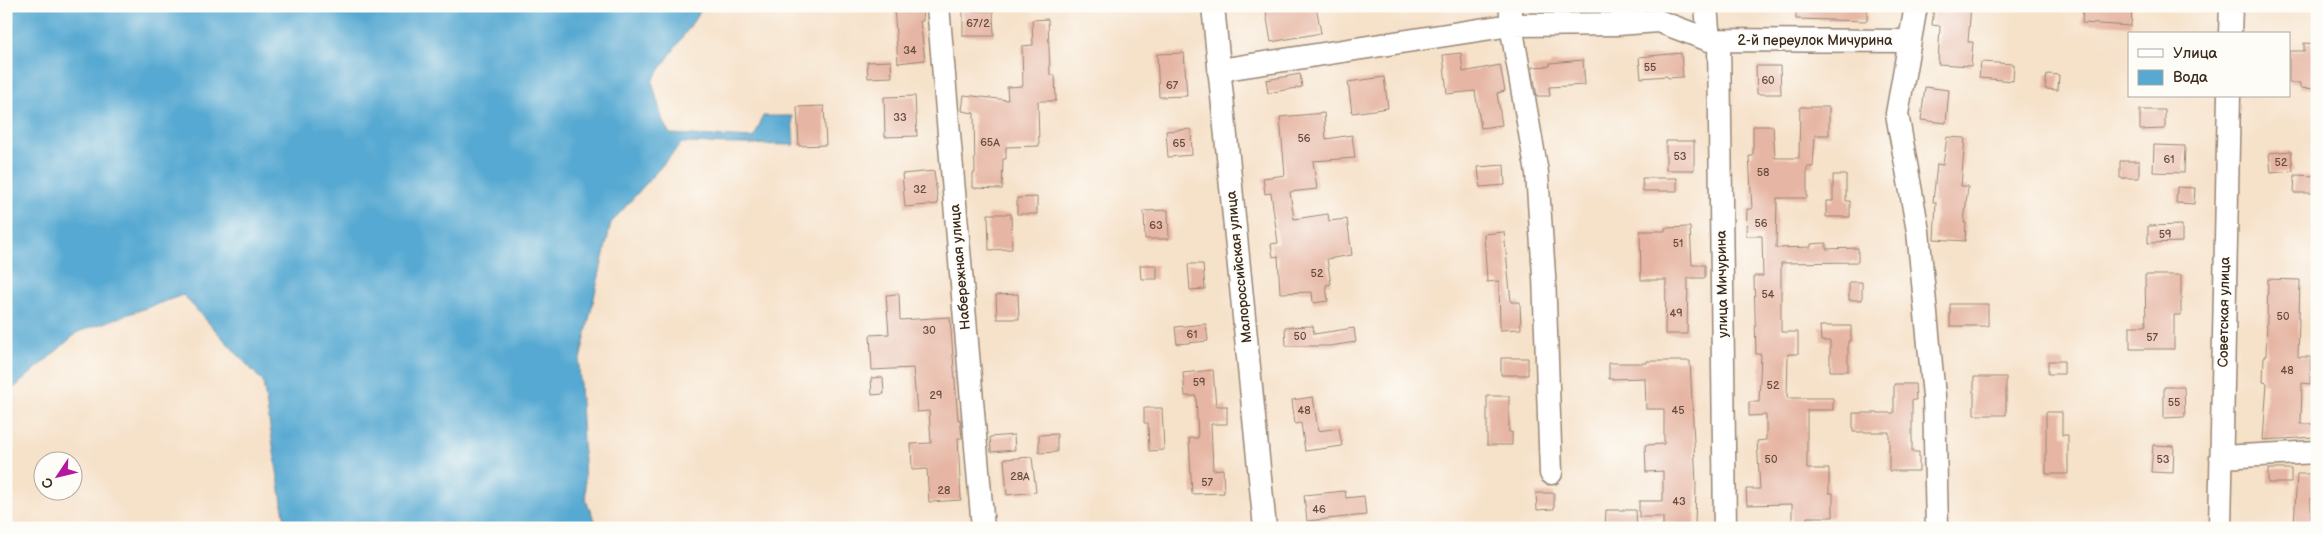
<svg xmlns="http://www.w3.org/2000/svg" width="2323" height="534" viewBox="0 0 2323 534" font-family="'Balsamiq Sans',sans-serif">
<rect width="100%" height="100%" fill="#fdfcf7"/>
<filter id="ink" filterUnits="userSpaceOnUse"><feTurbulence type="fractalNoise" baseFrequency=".02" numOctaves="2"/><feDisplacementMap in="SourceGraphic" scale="10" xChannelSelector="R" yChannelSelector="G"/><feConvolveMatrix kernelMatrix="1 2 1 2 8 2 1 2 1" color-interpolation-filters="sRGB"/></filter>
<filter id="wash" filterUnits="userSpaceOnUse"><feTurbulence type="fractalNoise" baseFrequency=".0096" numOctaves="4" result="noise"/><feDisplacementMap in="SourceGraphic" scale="20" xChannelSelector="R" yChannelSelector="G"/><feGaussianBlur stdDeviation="1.12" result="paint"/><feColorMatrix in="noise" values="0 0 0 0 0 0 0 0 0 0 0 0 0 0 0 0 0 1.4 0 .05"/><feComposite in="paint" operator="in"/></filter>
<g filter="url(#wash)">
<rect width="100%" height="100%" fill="#f6e1c9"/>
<path fill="#57a9d2" stroke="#496a78" d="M 6,6 L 704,6 L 652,81 L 663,122 L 670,134 L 754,138 L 763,116 L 792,116 L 794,145 L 682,143 L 611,223 L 579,364 L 586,501 L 599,528 L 286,528 L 263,382 L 183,295 L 78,332 L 6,395 Z"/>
<g id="blocks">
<path fill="#e6b5a3" d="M 894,6 L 922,6 L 923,21 L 920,21 L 925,60 L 898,63 Z
M 1265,6 L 1316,6 L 1321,33 L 1271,42 Z
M 1796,6 L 1867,6 L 1867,21 L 1796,19 Z
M 1934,6 L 1971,6 L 1968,42 L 1973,42 L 1971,66 L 1938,64 L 1940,26 L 1932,25 Z
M 2083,6 L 2132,6 L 2131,26 L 2082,23 Z
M 963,11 L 993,11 L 994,36 L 963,36 Z
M 1048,19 L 1050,75 L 1055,75 L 1056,101 L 1038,101 L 1039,146 L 1006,147 L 1006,159 L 1003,159 L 1002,189 L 973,188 L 973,173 L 975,173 L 974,113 L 962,111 L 964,95 L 1008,100 L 1007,87 L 1023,86 L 1022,46 L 1033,45 L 1032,20 Z
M 2304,43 L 2317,44 L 2317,89 L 2300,88 L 2300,83 L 2289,83 L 2289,51 L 2304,51 Z
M 1184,53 L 1187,96 L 1159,97 L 1157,54 Z
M 1461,53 L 1463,72 L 1500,65 L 1505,91 L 1497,93 L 1502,125 L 1481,128 L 1475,91 L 1447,94 L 1443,55 Z
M 1681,53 L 1683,77 L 1668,78 L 1667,76 L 1641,78 L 1639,57 Z
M 1583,60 L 1585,85 L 1549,87 L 1550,96 L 1537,96 L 1532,67 L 1550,66 L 1550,63 Z
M 891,61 L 892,77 L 868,78 L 867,62 Z
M 1981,62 L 2014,64 L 2013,81 L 1979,78 Z
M 1756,66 L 1780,66 L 1781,94 L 1757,94 Z
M 1300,74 L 1302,87 L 1268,93 L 1266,80 Z
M 2047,74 L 2059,75 L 2058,90 L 2045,89 Z
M 1384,77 L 1388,108 L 1352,113 L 1348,82 Z
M 1925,87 L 1949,90 L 1946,123 L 1921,120 Z
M 915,96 L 917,136 L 885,137 L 884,97 Z
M 824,106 L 826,145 L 799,146 L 797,107 Z
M 1800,107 L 1829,107 L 1829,135 L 1815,135 L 1813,167 L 1807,167 L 1807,198 L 1777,198 L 1776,248 L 1811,247 L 1811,244 L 1826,243 L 1826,249 L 1858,248 L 1858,262 L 1781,263 L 1781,332 L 1798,332 L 1798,354 L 1788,354 L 1787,398 L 1833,398 L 1833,410 L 1807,410 L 1807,469 L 1829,469 L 1829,493 L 1833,493 L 1833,517 L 1807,517 L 1807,528 L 1792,528 L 1792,504 L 1747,505 L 1746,489 L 1760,489 L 1757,441 L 1766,440 L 1766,415 L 1749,416 L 1749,402 L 1759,402 L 1761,354 L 1756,354 L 1754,276 L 1763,276 L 1762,236 L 1746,236 L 1747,209 L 1752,209 L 1749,156 L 1753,156 L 1753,126 L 1773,126 L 1775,158 L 1799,158 Z
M 2140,110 L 2165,110 L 2165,129 L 2140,130 Z
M 1324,113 L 1326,139 L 1352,135 L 1355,158 L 1313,161 L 1317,189 L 1290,192 L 1294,219 L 1328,214 L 1329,221 L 1347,219 L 1352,255 L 1327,259 L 1331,284 L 1326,285 L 1328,301 L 1313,303 L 1312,292 L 1280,293 L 1278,256 L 1273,257 L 1271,244 L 1278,243 L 1271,193 L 1265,194 L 1263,178 L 1285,175 L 1280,117 Z
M 1191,129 L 1192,155 L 1168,157 L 1166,131 Z
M 1947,137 L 1965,138 L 1961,186 L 1968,186 L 1964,223 L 1966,223 L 1965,241 L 1934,239 L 1936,202 L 1933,202 L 1937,164 L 1943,165 Z
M 1666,141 L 1694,141 L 1694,170 L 1666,170 Z
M 2154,145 L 2185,146 L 2184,173 L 2153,172 Z
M 2291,151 L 2293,171 L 2271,173 L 2269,153 Z
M 2120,161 L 2139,161 L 2139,178 L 2120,178 Z
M 1504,165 L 1505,185 L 1480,187 L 1478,167 Z
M 934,171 L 938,204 L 905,207 L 902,174 Z
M 1833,175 L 1846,175 L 1846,201 L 1850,201 L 1850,217 L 1826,217 L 1826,201 L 1833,201 Z
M 2295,175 L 2316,176 L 2316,193 L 2294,193 Z
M 1642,178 L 1677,178 L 1677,191 L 1643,191 Z
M 2177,187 L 2195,188 L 2194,204 L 2176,203 Z
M 1037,197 L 1037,214 L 1017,214 L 1017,198 Z
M 1168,210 L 1169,239 L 1145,239 L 1144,211 Z
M 988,214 L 1011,214 L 1012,249 L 989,250 Z
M 2182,225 L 2182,242 L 2148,243 L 2148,226 Z
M 1690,227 L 1692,265 L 1705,265 L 1705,278 L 1688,278 L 1687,334 L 1665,334 L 1666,280 L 1641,280 L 1640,231 L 1665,231 L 1665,228 Z
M 1504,232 L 1511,302 L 1520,302 L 1521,329 L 1500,330 L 1499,281 L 1487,282 L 1484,234 Z
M 1188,264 L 1203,264 L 1205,289 L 1190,290 Z
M 1140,265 L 1157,265 L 1157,279 L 1141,279 Z
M 2145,275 L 2181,275 L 2181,315 L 2174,315 L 2174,349 L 2130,349 L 2130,326 L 2146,326 Z
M 2268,279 L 2300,280 L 2298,357 L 2311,357 L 2310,384 L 2302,383 L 2301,424 L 2317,424 L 2317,437 L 2263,440 L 2267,383 L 2263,382 L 2264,356 L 2266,356 Z
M 1849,282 L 1862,282 L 1862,300 L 1849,300 Z
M 899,294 L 900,320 L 950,317 L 958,420 L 960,419 L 962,438 L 958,438 L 961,500 L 929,502 L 927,469 L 912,470 L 911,444 L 931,443 L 929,411 L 917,412 L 913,368 L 872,370 L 870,335 L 889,334 L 886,295 Z
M 1018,294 L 1019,319 L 997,319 L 996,295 Z
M 1950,304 L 1988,304 L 1988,326 L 1950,326 Z
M 1206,324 L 1208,341 L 1177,344 L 1175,327 Z
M 1313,326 L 1314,334 L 1354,328 L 1356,342 L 1330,346 L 1286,346 L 1285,327 Z
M 1820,326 L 1851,326 L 1851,341 L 1848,341 L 1848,371 L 1830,371 L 1830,341 L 1821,341 Z
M 1501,358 L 1528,358 L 1528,375 L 1501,375 Z
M 1647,361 L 1690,361 L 1696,483 L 1695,528 L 1663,528 L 1663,517 L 1639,517 L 1639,501 L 1663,501 L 1663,471 L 1646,472 L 1645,445 L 1664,444 L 1664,409 L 1646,409 L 1645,378 L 1609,379 L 1609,363 L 1647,363 Z
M 2048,361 L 2064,361 L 2064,374 L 2048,374 Z
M 1213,370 L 1216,406 L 1227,406 L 1227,424 L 1211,424 L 1213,470 L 1223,469 L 1224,493 L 1192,494 L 1189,438 L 1198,438 L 1196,396 L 1185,396 L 1183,373 Z
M 883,377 L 884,394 L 872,395 L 871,378 Z
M 1974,377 L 2006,377 L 2006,415 L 1974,415 Z
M 1894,384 L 1915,384 L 1916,400 L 1912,400 L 1912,452 L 1919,452 L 1919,471 L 1889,471 L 1889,432 L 1853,432 L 1853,413 L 1894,413 Z
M 2164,387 L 2184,387 L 2185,417 L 2164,418 Z
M 1487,396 L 1509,396 L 1509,432 L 1512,432 L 1512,445 L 1487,445 Z
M 1313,397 L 1318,431 L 1339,428 L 1342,446 L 1305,451 L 1301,423 L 1295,424 L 1292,400 Z
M 1144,408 L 1162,408 L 1164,450 L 1149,451 L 1148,423 L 1144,423 Z
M 2046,412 L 2062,412 L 2062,435 L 2068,435 L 2068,474 L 2046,474 Z
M 1057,434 L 1057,452 L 1039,453 L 1039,435 Z
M 1014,435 L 1015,450 L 991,452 L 990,437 Z
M 2153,445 L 2174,446 L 2173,473 L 2151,472 Z
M 1032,457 L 1036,492 L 1007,495 L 1004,459 Z
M 2268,469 L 2291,469 L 2291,483 L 2268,483 Z
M 2297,474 L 2317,474 L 2317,498 L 2311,498 L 2311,524 L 2294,524 Z
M 1345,491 L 1346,498 L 1364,496 L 1366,515 L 1307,521 L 1304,495 Z
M 1536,493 L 1554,493 L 1554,509 L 1537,510 Z
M 1606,510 L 1636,510 L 1637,528 L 1605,528 Z"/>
</g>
</g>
<g filter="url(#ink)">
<use href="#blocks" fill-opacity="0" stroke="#988674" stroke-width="1"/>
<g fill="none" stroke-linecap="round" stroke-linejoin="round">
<defs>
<path id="minor" d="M 938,6 L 983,528
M 1213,6 L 1265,528
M 1511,6 L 1511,25 L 1537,173 L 1544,275 L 1551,473
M 1706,6 L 1709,40
M 1916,6 L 1897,114 L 1918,231 L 1934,396 L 1937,528
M 2230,34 L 2231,6
M 1719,40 L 1725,528
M 1219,72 L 1232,68 L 1511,25 L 1618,24 L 1658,21 L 1709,40 L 1910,41
M 2221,457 L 2317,452
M 2220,528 L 2229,96"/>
</defs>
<use href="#minor" stroke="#988674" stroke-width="25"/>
<use href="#minor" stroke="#fff" stroke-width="22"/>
</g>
</g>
<g text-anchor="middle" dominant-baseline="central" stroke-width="4.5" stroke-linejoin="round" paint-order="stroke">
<g font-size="11" fill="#664d3f">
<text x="978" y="23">67/2</text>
<text x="910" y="50">34</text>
<text x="1650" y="67">55</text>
<text x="1768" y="80">60</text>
<text x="1172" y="85">67</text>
<text x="900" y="117">33</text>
<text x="1304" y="138">56</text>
<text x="990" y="142">65А</text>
<text x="1179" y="143">65</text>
<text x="1680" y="156">53</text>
<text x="2169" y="159">61</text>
<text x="2281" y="162">52</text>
<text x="1763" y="172">58</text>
<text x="920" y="189">32</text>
<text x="1761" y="223">56</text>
<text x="1156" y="225">63</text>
<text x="2165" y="234">59</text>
<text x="1678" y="243">51</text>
<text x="1317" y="273">52</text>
<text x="1768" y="294">54</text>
<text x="1676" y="313">49</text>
<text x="2283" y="316">50</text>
<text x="929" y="330">30</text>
<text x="1192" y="334">61</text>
<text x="1300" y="336">50</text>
<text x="2152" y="337">57</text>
<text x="2287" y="370">48</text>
<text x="1199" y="382">59</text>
<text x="1773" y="385">52</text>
<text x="936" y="395">29</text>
<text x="2174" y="402">55</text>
<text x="1304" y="410">48</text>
<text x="1678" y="410">45</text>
<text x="1771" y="459">50</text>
<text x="2163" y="459">53</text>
<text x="1020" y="476">28А</text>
<text x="1207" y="482">57</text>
<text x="944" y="490">28</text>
<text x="1679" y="501">43</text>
<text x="1319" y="509">46</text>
</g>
<g font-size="14" fill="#3b2a1e" stroke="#fdfcf7">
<text x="1815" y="40">2-й переулок Мичурина</text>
<text transform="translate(960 267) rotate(-95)">Набережная улица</text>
<text transform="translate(1239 267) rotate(-96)">Малороссийская улица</text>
<text transform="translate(1722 284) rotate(-91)">улица Мичурина</text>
<text transform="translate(2224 312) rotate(-89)">Советская улица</text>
</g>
</g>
<rect width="2323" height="534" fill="none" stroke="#fdfcf7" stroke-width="25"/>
<rect x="2128" y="32" width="162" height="65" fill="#fdfcf7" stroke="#afa8a0"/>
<rect x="2138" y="49" width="25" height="8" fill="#ffffff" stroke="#afa8a0"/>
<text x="2173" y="58" font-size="15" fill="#3b2a1e">Улица</text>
<rect x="2138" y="70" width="25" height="15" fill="#57a9d2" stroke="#afa8a0"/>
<text x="2173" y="82" font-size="15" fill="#3b2a1e">Вода</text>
<g transform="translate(58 476) rotate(235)"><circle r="24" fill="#fdfcf7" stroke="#afa8a0"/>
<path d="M0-4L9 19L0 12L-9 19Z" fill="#b5179e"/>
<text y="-8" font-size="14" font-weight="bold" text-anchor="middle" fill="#3b2a1e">С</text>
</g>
</svg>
